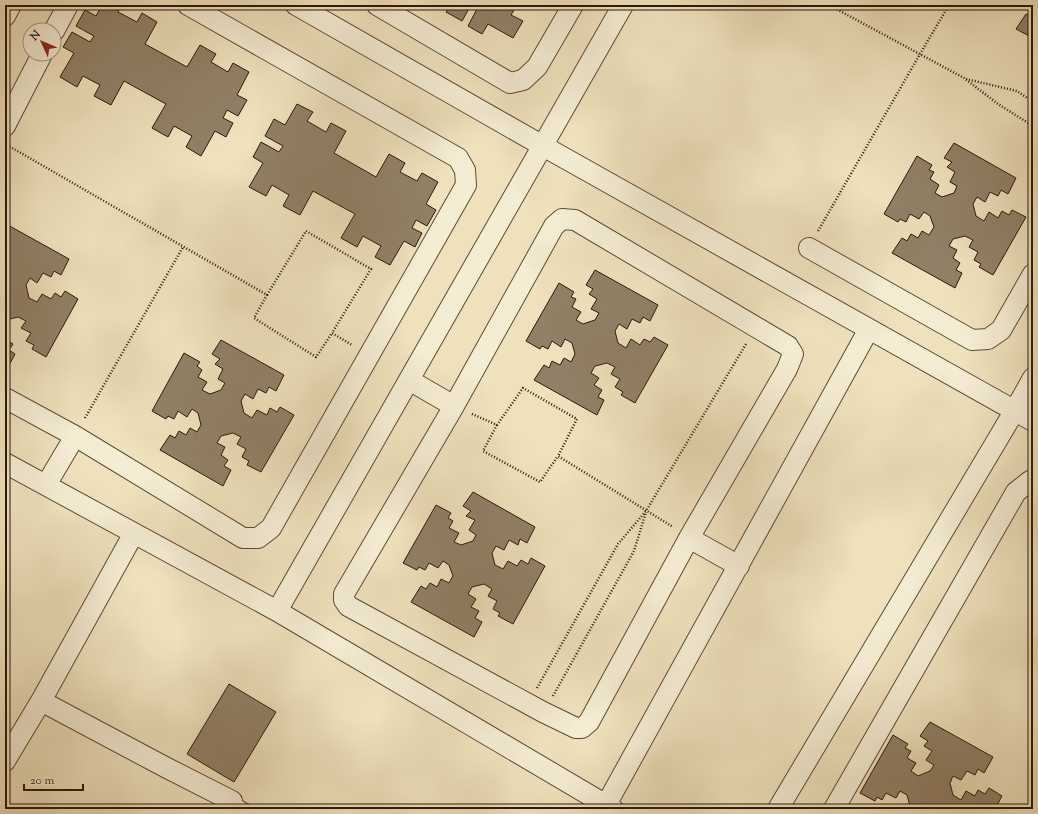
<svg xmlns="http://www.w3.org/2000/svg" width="1038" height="814" viewBox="0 0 1038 814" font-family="'Sorts Mill Goudy',serif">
<rect width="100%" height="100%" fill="#eee1bc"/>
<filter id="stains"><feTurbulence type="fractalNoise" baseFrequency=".005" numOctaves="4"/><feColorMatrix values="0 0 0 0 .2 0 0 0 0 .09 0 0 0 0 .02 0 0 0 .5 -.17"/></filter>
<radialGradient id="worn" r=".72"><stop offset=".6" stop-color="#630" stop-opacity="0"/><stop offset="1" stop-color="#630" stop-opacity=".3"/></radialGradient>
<path fill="#918067" stroke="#2d170a" d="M 102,5 L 122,5 L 118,12 L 137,22 L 142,13 L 157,22 L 145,44 L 187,67 L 200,45 L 216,54 L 211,62 L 228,72 L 233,63 L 249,72 L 237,95 L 247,100 L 238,116 L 227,110 L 223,118 L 233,123 L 226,137 L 215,131 L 201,156 L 186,147 L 192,136 L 174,126 L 168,137 L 152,128 L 166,104 L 124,81 L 111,105 L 94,96 L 100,85 L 83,76 L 77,87 L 60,77 L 74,53 L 63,47 L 72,32 L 90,42 L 94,36 L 76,26 L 85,10 L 96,16 Z
M 450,5 L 471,5 L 462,21 L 446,12 Z
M 474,5 L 517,5 L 511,15 L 523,21 L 513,38 L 488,24 L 482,34 L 468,26 L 478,7 Z
M 1033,13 L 1033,38 L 1016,29 L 1026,14 L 1031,16 Z
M 297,104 L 313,112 L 307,121 L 326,132 L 331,123 L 346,131 L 334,153 L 376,177 L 389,154 L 405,163 L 400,172 L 417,181 L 422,173 L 438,182 L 426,204 L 436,210 L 427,226 L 416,220 L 412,228 L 422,233 L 415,247 L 404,241 L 390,265 L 375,257 L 381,246 L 363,236 L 357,247 L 341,238 L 355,214 L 313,191 L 300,215 L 283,206 L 289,195 L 272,185 L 266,196 L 249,187 L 263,163 L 253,157 L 261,142 L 279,152 L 283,146 L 265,136 L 274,119 L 285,125 Z
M 954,143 L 1016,178 L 1008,194 L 1001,190 L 998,196 L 990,192 L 985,202 L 977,197 L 973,204 L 976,216 L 984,221 L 989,212 L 998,218 L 1002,211 L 1009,215 L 1012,210 L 1026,217 L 993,275 L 979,267 L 981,264 L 974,260 L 978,252 L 969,247 L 973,240 L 965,236 L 953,239 L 949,246 L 957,250 L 953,258 L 960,263 L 956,270 L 962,273 L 955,288 L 892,253 L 902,238 L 907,241 L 911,234 L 918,238 L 922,231 L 929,235 L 934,227 L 930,216 L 924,212 L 919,219 L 910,214 L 906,222 L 900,219 L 898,222 L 884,214 L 917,156 L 932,165 L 929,170 L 934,172 L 930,179 L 939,185 L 935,193 L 942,197 L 954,193 L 957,186 L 950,182 L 955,172 L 947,167 L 952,162 L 944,158 Z
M 6,224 L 69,259 L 61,275 L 54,271 L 51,277 L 43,273 L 37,283 L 30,278 L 26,285 L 29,298 L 37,302 L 42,294 L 51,299 L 55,293 L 61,297 L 65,291 L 78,299 L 46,357 L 32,349 L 34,345 L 26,341 L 31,333 L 21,328 L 26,321 L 18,317 L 6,320 L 5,321 L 5,274 L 10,267 L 5,264 L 5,258 L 8,253 L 5,251 L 5,226 Z
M 595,270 L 658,305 L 650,321 L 643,317 L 640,323 L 632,319 L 627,329 L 619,324 L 615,331 L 618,343 L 626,348 L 631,339 L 640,345 L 644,339 L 650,342 L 654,337 L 668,345 L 635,403 L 621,395 L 623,392 L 615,387 L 620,379 L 611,374 L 615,367 L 607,363 L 595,366 L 591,373 L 599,378 L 594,385 L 602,390 L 598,397 L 604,400 L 597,415 L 534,380 L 544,365 L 549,368 L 552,361 L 560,365 L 564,358 L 571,362 L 575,354 L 572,343 L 565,339 L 561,347 L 552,341 L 548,349 L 542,346 L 540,349 L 526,341 L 559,283 L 574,292 L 571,297 L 576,299 L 572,307 L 581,312 L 576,320 L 583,324 L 595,320 L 599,313 L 591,309 L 597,299 L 589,294 L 593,289 L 586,285 Z
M 5,329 L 10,331 L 5,339 L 13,344 L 9,350 L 15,354 L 7,369 L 5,368 Z
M 221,340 L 284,375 L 276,391 L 269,387 L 266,393 L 258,389 L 253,399 L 245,394 L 241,401 L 244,413 L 252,418 L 257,410 L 267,415 L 270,408 L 277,412 L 280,407 L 294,415 L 261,472 L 247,465 L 249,461 L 242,457 L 246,449 L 237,444 L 241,437 L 233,433 L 221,436 L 217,443 L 225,447 L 221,455 L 228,460 L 224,466 L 231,470 L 223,486 L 160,450 L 170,435 L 175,438 L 179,431 L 186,435 L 190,428 L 197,432 L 201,425 L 198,413 L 192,409 L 187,417 L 178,411 L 174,419 L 168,416 L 166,419 L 152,411 L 184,353 L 200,362 L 197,366 L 202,370 L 198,377 L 207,382 L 202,390 L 210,394 L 221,390 L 225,383 L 218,379 L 223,369 L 215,364 L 220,359 L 212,354 Z
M 473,492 L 535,527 L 527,543 L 520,539 L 518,545 L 509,540 L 504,550 L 496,546 L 492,553 L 495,565 L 503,569 L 508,561 L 517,566 L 521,560 L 528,564 L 531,558 L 545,566 L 513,624 L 498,616 L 500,613 L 493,609 L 497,601 L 488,596 L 492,589 L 484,584 L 472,587 L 468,594 L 476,599 L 471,607 L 479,611 L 475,618 L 482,622 L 474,637 L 411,602 L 421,586 L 426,589 L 430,583 L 437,587 L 441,579 L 449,583 L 453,576 L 449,565 L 443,561 L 438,568 L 429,563 L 425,570 L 419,567 L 417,570 L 403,563 L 436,505 L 451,513 L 448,518 L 453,521 L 449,528 L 459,533 L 454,542 L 461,545 L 473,541 L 476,535 L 469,530 L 475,520 L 466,516 L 471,511 L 463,506 Z
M 229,684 L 276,712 L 234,782 L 187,754 Z
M 930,722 L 993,757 L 984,773 L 978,769 L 975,775 L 967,771 L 961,780 L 953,776 L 950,783 L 953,795 L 961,800 L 966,791 L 975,796 L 978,790 L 985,794 L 989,788 L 1002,796 L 995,809 L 908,809 L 910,806 L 907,795 L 900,791 L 896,798 L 886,793 L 882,800 L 877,797 L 875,801 L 860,793 L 893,735 L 908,744 L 905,748 L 911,751 L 907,758 L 916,763 L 911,771 L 918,776 L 930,771 L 934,765 L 926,760 L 932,751 L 924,746 L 928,741 L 920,736 Z"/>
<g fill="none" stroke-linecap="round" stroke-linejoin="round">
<defs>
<path id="lane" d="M 232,801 L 246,809"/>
<path id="street" d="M 296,5 L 543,146 L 1033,421
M 377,5 L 510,83 L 523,80 L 537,67 L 573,5
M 5,16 L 11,5
M 54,31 L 68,5
M 5,126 L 42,54
M 562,219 L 575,220 L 788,346 L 793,354 L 787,369 L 689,538 L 589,722 L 582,728 L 576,728 L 543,712 L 348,606 L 344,600 L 344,594 L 454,406 L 554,226 Z
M 809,248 L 972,340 L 988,339 L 1001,330 L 1033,274
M 409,380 L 454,406
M 5,398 L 75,436 L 243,538 L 258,538 L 271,528 L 466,185 L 465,170 L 458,158 L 188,5
M 5,463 L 277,611 L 613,809
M 46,485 L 75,436
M 689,538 L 739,566
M 277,611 L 623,5
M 41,701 L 167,768 L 232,801 L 227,809
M 5,761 L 41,701 L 134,533
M 606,805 L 869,329
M 778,809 L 1015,410 L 1033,378
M 834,809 L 1016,492 L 1030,481 L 1033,481"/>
</defs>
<use href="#lane" stroke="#5d4a36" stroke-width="12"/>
<use href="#street" stroke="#5d4a36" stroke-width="22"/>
<path stroke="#2d170a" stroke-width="2.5" stroke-dasharray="1 2" stroke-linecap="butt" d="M 829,5 L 964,78 L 998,104 L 1033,126
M 966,79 L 1017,91 L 1033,102
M 7,145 L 267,295 L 254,318 L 316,357 L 332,333 L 352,345
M 818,231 L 920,54 L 949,5
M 267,295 L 306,231 L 371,269 L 332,333
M 472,414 L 497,425 L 523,388 L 577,419 L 558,456 L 673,527
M 85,418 L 183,247
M 497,425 L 483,451 L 540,482 L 558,456
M 537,688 L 618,544 L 646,511 L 746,344
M 553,696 L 634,551 L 646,512"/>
<use href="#lane" stroke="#f4ecd3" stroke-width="10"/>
<use href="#street" stroke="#f4ecd3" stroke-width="20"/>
</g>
<rect width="1038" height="814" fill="none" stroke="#eee1bc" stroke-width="20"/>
<rect x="6" y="6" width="1026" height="802" fill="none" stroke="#2d170a" stroke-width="2"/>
<rect x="10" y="10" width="1018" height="794" fill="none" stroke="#2d170a"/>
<g transform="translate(42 42) rotate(314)"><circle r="19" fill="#f4ecd3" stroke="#a49783"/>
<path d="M0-3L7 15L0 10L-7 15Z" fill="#8f2418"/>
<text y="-6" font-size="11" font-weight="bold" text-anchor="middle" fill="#2d170a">N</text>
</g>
<path d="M24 784v6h59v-6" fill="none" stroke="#2d170a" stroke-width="2"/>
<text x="30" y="784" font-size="12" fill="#2d170a" stroke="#f4ecd3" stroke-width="3" paint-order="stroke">20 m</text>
<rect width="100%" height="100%" filter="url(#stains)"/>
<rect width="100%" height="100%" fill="url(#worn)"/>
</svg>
